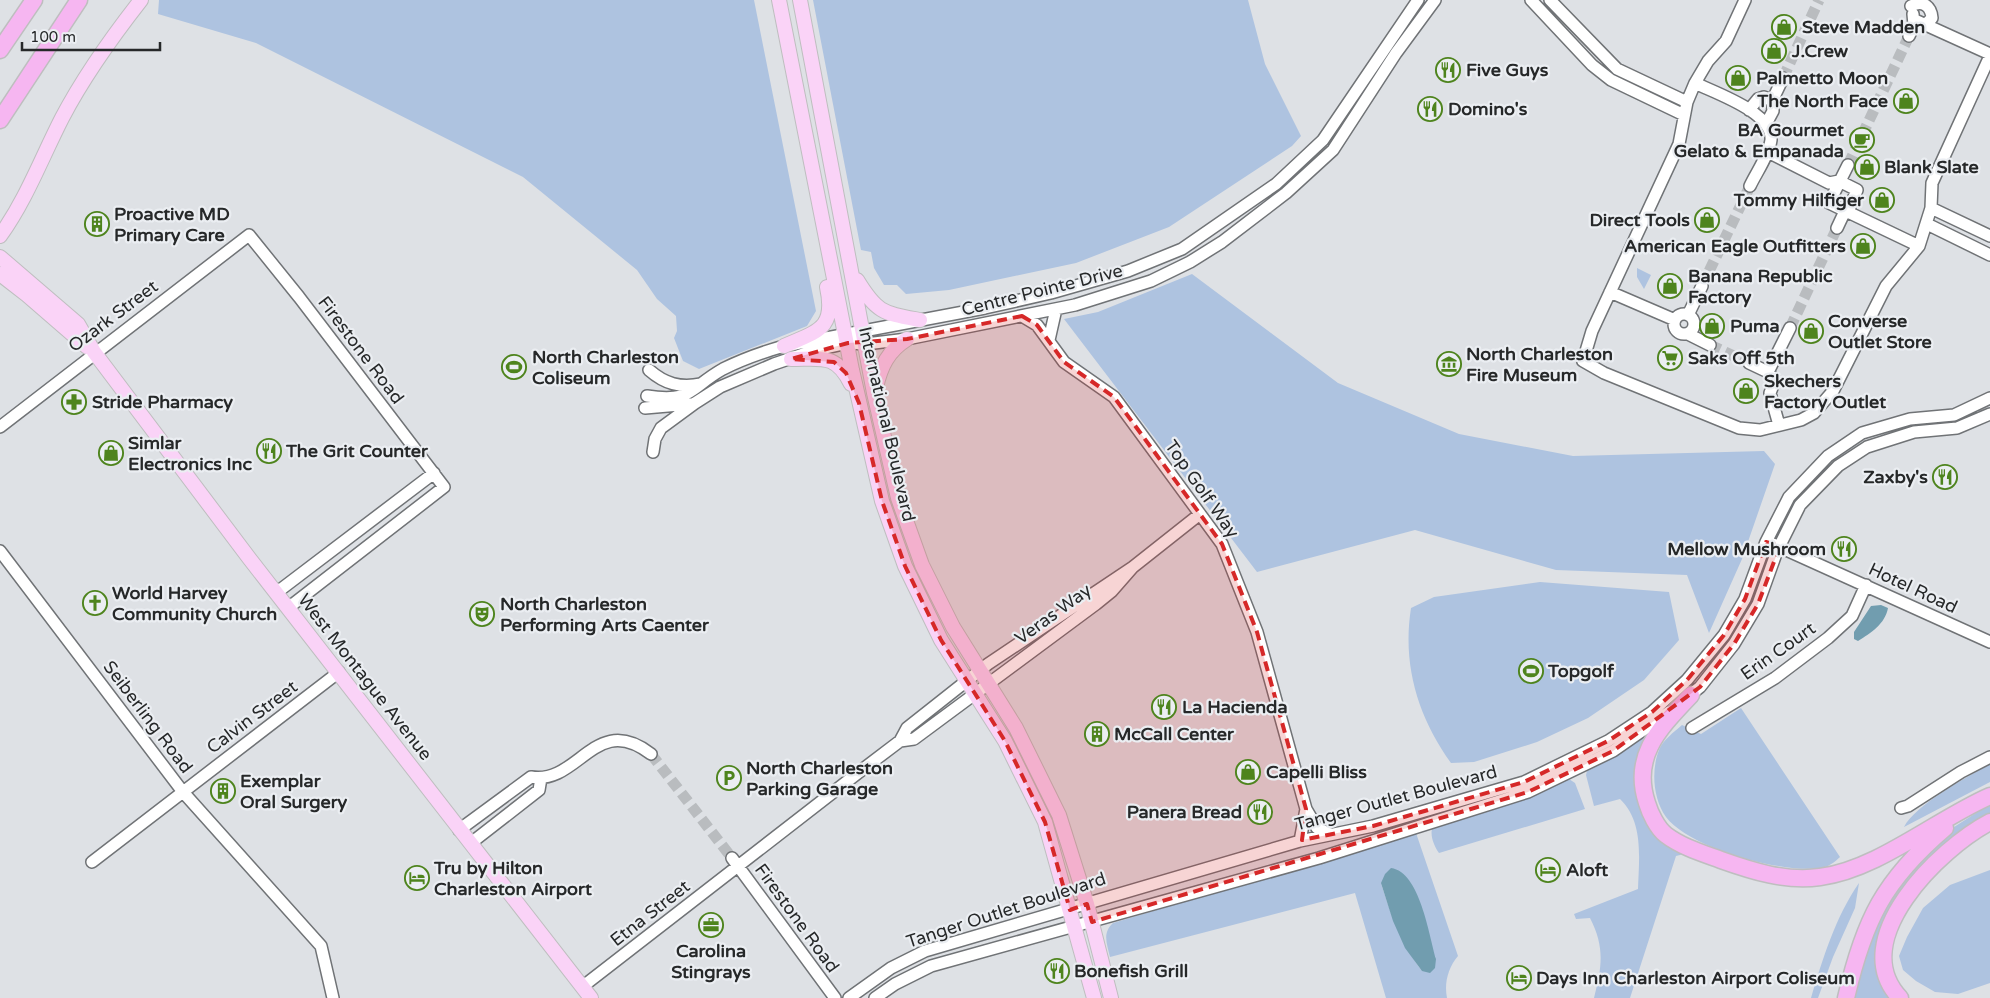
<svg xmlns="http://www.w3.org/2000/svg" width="1990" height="998" viewBox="0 0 1990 998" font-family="'Varela Round',sans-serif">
<rect width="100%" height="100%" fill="#dee1e5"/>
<path fill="#aec3e0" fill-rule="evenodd" d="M 159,0 L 754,0 L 816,311 L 807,326 L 699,369 L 683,361 L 674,338 L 677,331 L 676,316 L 657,299 L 637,270 L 523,177 L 256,43 L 158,14 Z
M 813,0 L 1248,0 L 1265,64 L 1301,136 L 1292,146 L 1169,227 L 1076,263 L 949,290 L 906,294 L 897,285 L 884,285 L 874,268 L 871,252 L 861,250 Z
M 1637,268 L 1651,275 L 1644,289 L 1637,277 Z
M 1192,274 L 1338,383 L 1459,434 L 1573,456 L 1764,451 L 1775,464 L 1742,559 L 1709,633 L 1687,575 L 1556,570 L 1415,530 L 1257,572 L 1064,319 L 1098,312 Z
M 1540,582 L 1669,592 L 1679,640 L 1644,680 L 1588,718 L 1537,742 L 1474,762 L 1451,763 C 1418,717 1402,665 1411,608 L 1434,597 Z
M 1741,708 L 1840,857 C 1835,862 1828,867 1821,868 C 1783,874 1689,848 1666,817 C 1653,799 1651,770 1659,750 C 1663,740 1674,732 1682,725 L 1701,734 Z
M 1655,727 L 1639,794 L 1684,854 L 1676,856 L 1630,998 L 1594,998 C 1602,967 1605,947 1590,918 L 1576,919 L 1574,914 L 1638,889 C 1639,858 1644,822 1620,799 L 1594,806 L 1586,775 L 1587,771 L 1626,749 Z
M 1990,764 L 1990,782 L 1904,827 C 1915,805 1967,777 1990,764 Z
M 1569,779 L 1575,783 L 1585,809 L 1439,853 C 1434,846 1429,834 1433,826 L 1528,796 Z
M 1990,804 L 1990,813 L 1972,823 L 1939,849 L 1877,965 L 1891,998 L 1852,998 L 1858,964 L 1898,883 L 1951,829 Z
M 1416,833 L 1458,956 C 1448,968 1444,983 1447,998 L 1386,998 L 1355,893 L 1110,957 C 1107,944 1102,933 1113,923 ZM 1381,883 L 1422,971 C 1400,941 1392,918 1381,883 Z
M 1990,870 L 1990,983 L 1958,994 L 1935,992 L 1916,981 L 1903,970 L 1899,956 L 1907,937 L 1923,908 L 1950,885 Z
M 1859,883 L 1855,908 L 1833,957 L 1818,998 L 1811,998 C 1823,958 1835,918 1859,883 Z"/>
<path fill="#719daf" d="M 1881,605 L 1888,608 C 1885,624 1871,633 1858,641 L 1854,639 L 1854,632 L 1871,606 Z
M 1391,868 C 1420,872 1429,935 1436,959 L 1435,968 L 1430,973 L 1422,971 L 1405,948 L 1393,921 L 1381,883 L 1385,874 Z"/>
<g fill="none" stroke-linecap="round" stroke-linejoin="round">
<path stroke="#b9bcbf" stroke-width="11" stroke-dasharray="11 5.5" stroke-linecap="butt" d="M 1783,78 L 1819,0
M 1848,165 L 1909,36
M 1702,286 L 1750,186
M 1790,328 L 1837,228
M 1710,345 L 1749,363
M 651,754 L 732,858"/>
<defs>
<path id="minor" d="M 1531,0 L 1592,65 L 1611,80 L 1684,115
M 1550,0 L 1617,69 L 1687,102
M 1745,0 L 1726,41 L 1708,61 L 1695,83 L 1687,102 L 1679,144 L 1592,331 L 1583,361 L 1604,373 L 1739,428 L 1760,430 L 1801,420 L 1814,413 L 1833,391 L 1886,286 L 1919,246 L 1931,208 L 1932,183 L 1990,56
M 1911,6 C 1923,0 1931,6 1932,18 L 1925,25
M 1915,20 L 1990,54
M 1909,36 L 1914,25 L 1913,14
M 1695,83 C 1715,93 1773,112 1771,140 C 1769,155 1756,173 1750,186
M 1749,110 L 1758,99 L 1764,97 L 1772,101
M 1766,124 L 1773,111 L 1772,101 L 1783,78
M 1766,151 L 1829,183 L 1839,181 L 1857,190 L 1849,209 L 1845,211 L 1837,228
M 1848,165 L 1829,203 L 1919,246
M 1931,208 L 1990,236
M 1927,224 L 1990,255
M 1610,292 L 1675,320
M1674 324a10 10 0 1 1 20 0a10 10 0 1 1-20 0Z
M 1688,315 L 1702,286
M 1022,316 L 1037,325 L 1064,362 L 1114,397 L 1222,544 L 1257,632 L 1306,809 L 1317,828 L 1330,834
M 1688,334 L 1710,345
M 1049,340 L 1056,309
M 1749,363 L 1768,372 L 1775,380 L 1770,393 L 1779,425
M 649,370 C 665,384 680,388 701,384
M 1768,372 L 1790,328
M 647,396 C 693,403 689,388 723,369 C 743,359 763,352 784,346 L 985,308 L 1051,293 L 1128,271 L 1182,249 L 1276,184 L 1323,140 L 1418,0
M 645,408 L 691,404
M 0,427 L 249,235 L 299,297 L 444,487 L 288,608
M 653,452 L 655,439 L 661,428 L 695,403 L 720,387 L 774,364 L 812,351 L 848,343 L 866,344 L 907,339 L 1075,305 L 1151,281 L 1190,262 L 1222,242 L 1286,193 L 1333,150 L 1396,53 L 1435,0
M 1773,544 L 1990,642
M 0,551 L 183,792 L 321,946 L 333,998
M 276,593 L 434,473
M 1685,699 L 1700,687 L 1734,644 L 1758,604 L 1777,551 L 1800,505 L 1838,466 L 1867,447 L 1914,432 L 1957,428 L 1990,414
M 1692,728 L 1775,678 L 1828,638 L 1852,616 L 1866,585
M 900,741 L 907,728 L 988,664 L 1133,567 L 1200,514
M 1901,808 L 1908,806 L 1961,772 L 1990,757
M 459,830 L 531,777 C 579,785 595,711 651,754
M 1300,841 L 1306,809
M 471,843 L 539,790 L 541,778
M 732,858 L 835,998
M 92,862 L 339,672
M 582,987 L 867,766 L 900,741 L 914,739 L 1096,604 L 1112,591 L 1133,567
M 849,998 L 891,968 L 925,951 L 1300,841 L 1373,826 L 1524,782 L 1608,741 L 1652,712 L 1687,680 L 1724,635 L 1745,599 L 1766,542 L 1789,497 L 1828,456 L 1862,433 L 1910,419 L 1954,415 L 1990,398
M 875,998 L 895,984 L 931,966 L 1319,858 L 1528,792 L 1613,751 L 1669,712"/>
<path id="major" d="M 779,0 L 852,370 L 882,501 L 905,566 L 941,640 L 1005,741 L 1045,822 L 1094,998
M 800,0 L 874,393 L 898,498 L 922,565 L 953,627 L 1016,728 L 1059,815 L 1087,904 L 1111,998
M 0,236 C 26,200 42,157 62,118 C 84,76 112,37 141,0
M 0,257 L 78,324 L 94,352 L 249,558 L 591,998
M 0,274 L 27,295 L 87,347
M 857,280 C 877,313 883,313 920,320
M 784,346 C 818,331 836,329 827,287
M 791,359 C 821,359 836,353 851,384
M 876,387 C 881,366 888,351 907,339"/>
<path id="highway" d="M 0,50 L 34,0
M 0,120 L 79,0
M 1691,695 C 1661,727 1631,755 1647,803 C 1650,813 1657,828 1666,835 C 1682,847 1702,853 1721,860 C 1752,871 1786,882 1820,877 C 1877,870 1937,819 1990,796
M 1846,998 C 1864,920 1884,880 1945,828
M 1900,998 C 1845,940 1940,848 1990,822"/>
</defs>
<use href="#minor" stroke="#707376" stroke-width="14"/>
<use href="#major" stroke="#bebebf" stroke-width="16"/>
<use href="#highway" stroke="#bebebf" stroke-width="19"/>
<use href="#minor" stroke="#fff" stroke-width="11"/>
<use href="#major" stroke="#fad3f7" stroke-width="14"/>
<use href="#highway" stroke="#f6b6f1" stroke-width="16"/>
</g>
<path fill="#d62828" fill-opacity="0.2" stroke="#d62828" stroke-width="4" stroke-dasharray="10 6" stroke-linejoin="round" d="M 1022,316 L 1037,325 L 1064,362 L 1114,397 L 1222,544 L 1257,632 L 1306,809 L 1302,840 L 1373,826 L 1524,782 L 1608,741 L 1652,712 L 1687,680 L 1724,635 L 1745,599 L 1766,542 L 1780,546 L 1758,604 L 1734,644 L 1700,687 L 1613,751 L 1528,792 L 1092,922 L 1087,904 L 1070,910 L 1045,822 L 1005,741 L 941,640 L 905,566 L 882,501 L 859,403 L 846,373 L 834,362 L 791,359 L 848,343 L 907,339 Z"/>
<defs>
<symbol id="shop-ring" viewBox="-11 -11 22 22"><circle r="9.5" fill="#ebeef2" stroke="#4e841d" stroke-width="1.5"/><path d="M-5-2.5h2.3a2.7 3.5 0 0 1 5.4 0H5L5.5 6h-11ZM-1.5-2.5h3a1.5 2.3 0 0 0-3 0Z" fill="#4e841d"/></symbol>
<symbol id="restaurant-ring" viewBox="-11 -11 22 22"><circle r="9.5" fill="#ebeef2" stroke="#4e841d" stroke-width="1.5"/><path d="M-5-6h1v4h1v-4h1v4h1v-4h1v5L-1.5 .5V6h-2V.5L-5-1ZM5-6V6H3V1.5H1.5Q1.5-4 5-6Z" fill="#4e841d"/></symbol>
<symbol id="cafe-ring" viewBox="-11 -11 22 22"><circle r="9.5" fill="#ebeef2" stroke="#4e841d" stroke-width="1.5"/><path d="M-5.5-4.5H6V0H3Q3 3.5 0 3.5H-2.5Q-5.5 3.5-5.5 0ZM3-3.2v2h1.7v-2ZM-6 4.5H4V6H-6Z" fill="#4e841d"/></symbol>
<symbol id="building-ring" viewBox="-11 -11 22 22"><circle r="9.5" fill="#ebeef2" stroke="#4e841d" stroke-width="1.5"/><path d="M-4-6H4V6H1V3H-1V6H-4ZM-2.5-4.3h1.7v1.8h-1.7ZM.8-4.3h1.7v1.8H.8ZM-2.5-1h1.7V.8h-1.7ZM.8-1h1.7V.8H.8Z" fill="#4e841d"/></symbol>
<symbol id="supermarket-ring" viewBox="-11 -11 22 22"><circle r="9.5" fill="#ebeef2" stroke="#4e841d" stroke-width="1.5"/><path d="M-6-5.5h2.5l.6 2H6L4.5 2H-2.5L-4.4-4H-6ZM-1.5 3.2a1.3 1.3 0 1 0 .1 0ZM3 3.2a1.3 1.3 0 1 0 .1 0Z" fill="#4e841d"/></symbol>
<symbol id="museum-ring" viewBox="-11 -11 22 22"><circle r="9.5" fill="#ebeef2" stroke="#4e841d" stroke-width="1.5"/><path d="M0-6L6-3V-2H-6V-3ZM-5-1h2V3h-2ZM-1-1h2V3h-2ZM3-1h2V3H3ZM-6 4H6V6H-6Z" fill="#4e841d"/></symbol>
<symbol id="stadium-ring" viewBox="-11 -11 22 22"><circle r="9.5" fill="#ebeef2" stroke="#4e841d" stroke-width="1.5"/><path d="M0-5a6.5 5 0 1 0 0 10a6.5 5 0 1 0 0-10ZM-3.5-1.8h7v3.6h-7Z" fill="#4e841d"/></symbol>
<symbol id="pharmacy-ring" viewBox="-11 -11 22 22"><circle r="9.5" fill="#ebeef2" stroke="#4e841d" stroke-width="1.5"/><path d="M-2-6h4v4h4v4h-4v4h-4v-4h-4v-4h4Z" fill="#4e841d"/></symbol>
<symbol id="church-ring" viewBox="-11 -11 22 22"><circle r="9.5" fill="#ebeef2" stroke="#4e841d" stroke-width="1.5"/><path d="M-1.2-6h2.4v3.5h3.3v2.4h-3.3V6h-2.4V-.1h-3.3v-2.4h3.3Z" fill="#4e841d"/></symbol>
<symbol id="theatre-ring" viewBox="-11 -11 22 22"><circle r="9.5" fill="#ebeef2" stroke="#4e841d" stroke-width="1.5"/><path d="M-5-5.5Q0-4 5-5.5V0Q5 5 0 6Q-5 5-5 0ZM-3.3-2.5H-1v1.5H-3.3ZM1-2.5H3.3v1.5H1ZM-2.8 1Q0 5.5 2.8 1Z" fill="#4e841d"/></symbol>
<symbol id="parking-ring" viewBox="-11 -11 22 22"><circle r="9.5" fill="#ebeef2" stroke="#4e841d" stroke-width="1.5"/><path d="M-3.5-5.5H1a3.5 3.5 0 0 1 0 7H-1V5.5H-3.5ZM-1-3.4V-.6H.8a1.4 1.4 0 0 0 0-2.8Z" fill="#4e841d"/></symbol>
<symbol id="hotel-ring" viewBox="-11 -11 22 22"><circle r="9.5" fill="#ebeef2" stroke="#4e841d" stroke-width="1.5"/><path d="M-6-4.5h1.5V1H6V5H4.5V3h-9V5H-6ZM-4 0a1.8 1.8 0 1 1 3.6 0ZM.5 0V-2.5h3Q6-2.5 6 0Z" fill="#4e841d"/></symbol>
<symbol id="office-ring" viewBox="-11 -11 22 22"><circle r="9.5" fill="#ebeef2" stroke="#4e841d" stroke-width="1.5"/><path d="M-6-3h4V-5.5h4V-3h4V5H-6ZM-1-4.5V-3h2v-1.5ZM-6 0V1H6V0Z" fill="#4e841d"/></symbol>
</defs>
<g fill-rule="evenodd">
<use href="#shop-ring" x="1770" y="13" width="28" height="28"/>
<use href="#shop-ring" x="1760" y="37" width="28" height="28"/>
<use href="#restaurant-ring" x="1434" y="56" width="28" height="28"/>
<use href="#shop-ring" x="1724" y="64" width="28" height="28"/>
<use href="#shop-ring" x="1892" y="87" width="28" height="28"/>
<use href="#restaurant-ring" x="1416" y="95" width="28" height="28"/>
<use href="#cafe-ring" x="1848" y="126" width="28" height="28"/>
<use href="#shop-ring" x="1853" y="153" width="28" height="28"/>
<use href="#shop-ring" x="1868" y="186" width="28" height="28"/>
<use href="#shop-ring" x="1693" y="206" width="28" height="28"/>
<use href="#building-ring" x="83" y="210" width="28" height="28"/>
<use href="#shop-ring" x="1849" y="232" width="28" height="28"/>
<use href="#shop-ring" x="1656" y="272" width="28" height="28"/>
<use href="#shop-ring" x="1698" y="312" width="28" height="28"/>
<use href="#shop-ring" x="1797" y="317" width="28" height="28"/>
<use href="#supermarket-ring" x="1656" y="344" width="28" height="28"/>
<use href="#museum-ring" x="1435" y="350" width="28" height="28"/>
<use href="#stadium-ring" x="500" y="353" width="28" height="28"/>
<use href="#shop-ring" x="1732" y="377" width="28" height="28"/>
<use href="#pharmacy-ring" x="60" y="388" width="28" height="28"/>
<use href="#restaurant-ring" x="255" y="437" width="28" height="28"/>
<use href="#shop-ring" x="97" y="439" width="28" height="28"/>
<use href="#restaurant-ring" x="1931" y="463" width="28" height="28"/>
<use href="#restaurant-ring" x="1830" y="535" width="28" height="28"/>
<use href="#church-ring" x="81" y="589" width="28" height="28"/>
<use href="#theatre-ring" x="468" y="600" width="28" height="28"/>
<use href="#stadium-ring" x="1517" y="657" width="28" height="28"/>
<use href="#restaurant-ring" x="1150" y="693" width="28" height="28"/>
<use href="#building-ring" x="1083" y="720" width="28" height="28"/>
<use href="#shop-ring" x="1234" y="758" width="28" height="28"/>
<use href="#parking-ring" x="715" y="764" width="28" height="28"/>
<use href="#building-ring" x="209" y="777" width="28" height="28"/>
<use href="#restaurant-ring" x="1246" y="798" width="28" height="28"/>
<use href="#hotel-ring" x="1534" y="856" width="28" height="28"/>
<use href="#hotel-ring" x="403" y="864" width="28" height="28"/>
<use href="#office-ring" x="697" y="911" width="28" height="28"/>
<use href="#restaurant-ring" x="1043" y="957" width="28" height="28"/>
<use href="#hotel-ring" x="1505" y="964" width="28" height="28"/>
</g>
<g text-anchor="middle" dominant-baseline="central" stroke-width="4.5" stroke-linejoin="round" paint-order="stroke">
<g font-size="18" font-weight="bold" fill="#262829" stroke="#ebeef2" text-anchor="start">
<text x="1802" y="27">Steve Madden</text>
<text x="1792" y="51">J.Crew</text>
<text x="1466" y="70">Five Guys</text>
<text x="1756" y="78">Palmetto Moon</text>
<text x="1888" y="101" text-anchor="end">The North Face</text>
<text x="1448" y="109">Domino's</text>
<text x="1844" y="130" text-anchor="end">BA Gourmet<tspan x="1844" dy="21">Gelato &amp; Empanada</tspan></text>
<text x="1884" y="167">Blank Slate</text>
<text x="1864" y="200" text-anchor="end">Tommy Hilfiger</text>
<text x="114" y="214">Proactive MD<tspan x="114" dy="21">Primary Care</tspan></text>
<text x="1690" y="220" text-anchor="end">Direct Tools</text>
<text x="1846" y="246" text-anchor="end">American Eagle Outfitters</text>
<text x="1688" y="276">Banana Republic<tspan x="1688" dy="21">Factory</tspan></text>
<text x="1828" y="321">Converse<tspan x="1828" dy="21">Outlet Store</tspan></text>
<text x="1730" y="326">Puma</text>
<text x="1466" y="354">North Charleston<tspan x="1466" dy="21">Fire Museum</tspan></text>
<text x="532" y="357">North Charleston<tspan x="532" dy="21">Coliseum</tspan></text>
<text x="1688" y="358">Saks Off 5th</text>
<text x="1764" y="381">Skechers<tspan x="1764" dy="21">Factory Outlet</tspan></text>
<text x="92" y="402">Stride Pharmacy</text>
<text x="128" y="443">Simlar<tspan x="128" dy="21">Electronics Inc</tspan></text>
<text x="286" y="451">The Grit Counter</text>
<text x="1928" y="477" text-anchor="end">Zaxby's</text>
<text x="1826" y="549" text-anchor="end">Mellow Mushroom</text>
<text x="112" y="593">World Harvey<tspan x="112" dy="21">Community Church</tspan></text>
<text x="500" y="604">North Charleston<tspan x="500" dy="21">Performing Arts Caenter</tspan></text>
<text x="1548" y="671">Topgolf</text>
<text x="1182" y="707">La Hacienda</text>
<text x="1114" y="734">McCall Center</text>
<text x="746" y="768">North Charleston<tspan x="746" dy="21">Parking Garage</tspan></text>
<text x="1266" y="772">Capelli Bliss</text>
<text x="240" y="781">Exemplar<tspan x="240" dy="21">Oral Surgery</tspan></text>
<text x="1242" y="812" text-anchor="end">Panera Bread</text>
<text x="434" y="868">Tru by Hilton<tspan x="434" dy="21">Charleston Airport</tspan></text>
<text x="1566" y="870">Aloft</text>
<text x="711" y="951" text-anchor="middle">Carolina<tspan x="711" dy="21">Stingrays</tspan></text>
<text x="1074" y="971">Bonefish Grill</text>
<text x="1536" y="978">Days Inn Charleston Airport Coliseum</text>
</g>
<g font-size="18" fill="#262829" stroke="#ebeef2">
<text transform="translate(1042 290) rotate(-14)">Centre Pointe Drive</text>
<text transform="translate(113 316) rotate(-37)">Ozark Street</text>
<text transform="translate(361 350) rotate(53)">Firestone Road</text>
<text transform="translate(887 424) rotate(77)">International Boulevard</text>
<text transform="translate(1202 489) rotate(55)">Top Golf Way</text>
<text transform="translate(1913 588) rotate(25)">Hotel Road</text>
<text transform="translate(1053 614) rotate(-36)">Veras Way</text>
<text transform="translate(1778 651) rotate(-35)">Erin Court</text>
<text transform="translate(365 677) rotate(52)">West Montague Avenue</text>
<text transform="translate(148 717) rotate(53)">Seiberling Road</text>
<text transform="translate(252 717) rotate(-37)">Calvin Street</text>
<text transform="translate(1396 798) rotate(-15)">Tanger Outlet Boulevard</text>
<text transform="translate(1006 910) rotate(-18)">Tanger Outlet Boulevard</text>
<text transform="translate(650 913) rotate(-38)">Etna Street</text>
<text transform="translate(797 918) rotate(54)">Firestone Road</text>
</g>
</g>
<path d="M22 42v8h138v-8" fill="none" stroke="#262829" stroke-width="2.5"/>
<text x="30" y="42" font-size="15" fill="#262829" stroke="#ebeef2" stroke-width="4" paint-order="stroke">100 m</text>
</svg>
